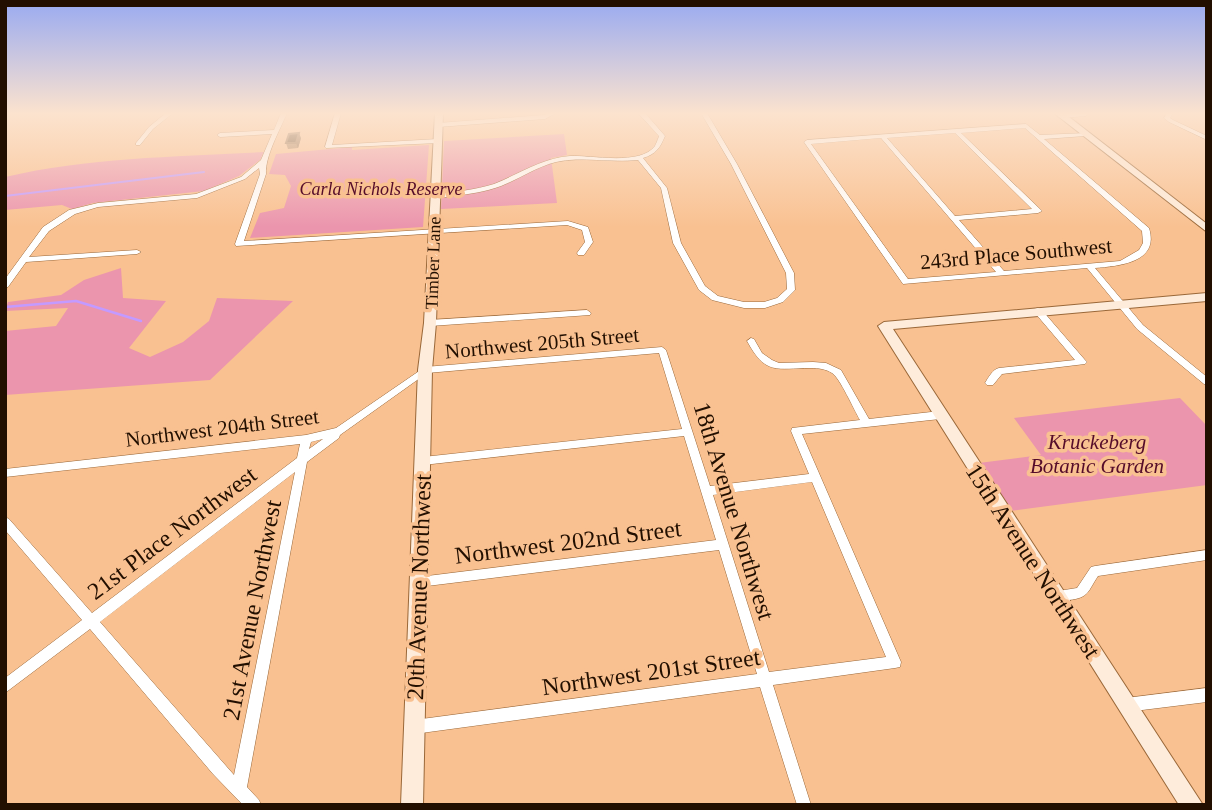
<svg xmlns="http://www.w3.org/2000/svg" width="1212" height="810" viewBox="0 0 1212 810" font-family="'Times New Roman',serif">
<rect width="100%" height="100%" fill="#f9c191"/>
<path fill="#eb95ad" d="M 564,134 L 567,155 L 551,158 L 557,203 L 441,209 L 444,141 Z
M 429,145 L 423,227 L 250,238 L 260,213 L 284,208 L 291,186 L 285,175 L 269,174 L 276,154 L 352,147 L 352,150 Z
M 264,152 L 260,160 L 239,176 L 204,191 L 93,203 L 72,209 L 62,205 L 5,210 L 5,177 C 90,157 178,157 264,152 Z
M 121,268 L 123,298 L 166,301 L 129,348 L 150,357 L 183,342 L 209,321 L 217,298 L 293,301 L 210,380 L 5,395 L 5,331 L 56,326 L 68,308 L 5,311 L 8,302 L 61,295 L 84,280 Z
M 1180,398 L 1207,426 L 1207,485 L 1010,511 L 979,463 L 1041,455 L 1014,418 Z"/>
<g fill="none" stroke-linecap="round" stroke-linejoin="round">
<path stroke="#c39aff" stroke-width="2" d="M 5,196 L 204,172"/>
<path stroke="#c39aff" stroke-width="2.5" d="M 5,307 L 76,301 L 141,321"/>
<defs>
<path id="street" d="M 166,113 L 173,113 L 153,129 L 140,145 L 136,145 L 136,143 L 149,127 Z
M 281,113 L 287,113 C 280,130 265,156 266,174 L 244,241 L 568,221 L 588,227 L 593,242 L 584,255 L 578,255 L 577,253 L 585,242 L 582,230 L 567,225 L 236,246 L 235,244 L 260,174 L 259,168 L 245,179 L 197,198 L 98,207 L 75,214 L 49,231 L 29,257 L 137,250 L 141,252 L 137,254 L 26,262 L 8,287 L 5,287 L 5,279 L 43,227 L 69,210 L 98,203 L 196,194 L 241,177 L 261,160 L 272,134 L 220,137 L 217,135 L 220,133 L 274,130 Z
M 335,113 L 341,113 L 332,145 L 438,139 L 441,141 L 438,143 L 326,148 L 325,147 Z
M 548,113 L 556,113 L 545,119 L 438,127 L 435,125 L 438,123 L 544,115 Z
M 638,113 L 645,113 L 665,136 C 660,148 656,154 643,158 L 667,188 L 681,243 L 705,286 L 718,296 L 744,302 L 764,302 L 777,298 L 787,289 L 786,273 L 731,164 L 701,113 L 707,113 L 737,164 L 794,273 L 795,290 L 783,302 L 765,308 L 744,308 L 712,300 L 699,290 L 673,243 L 661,188 L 638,160 C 611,163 582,156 556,162 C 536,167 519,179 501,186 C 485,192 469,194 453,196 C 445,197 438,199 432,196 L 435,194 C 455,192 475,190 494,184 C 519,174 542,158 570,156 C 592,155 640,166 655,146 C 655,146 659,137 659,136 Z
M 1089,113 L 1086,116 L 1061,118 L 1058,116 L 1061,114 Z
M 1167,113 L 1173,113 L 1170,118 L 1173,120 L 1207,136 L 1207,140 L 1169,122 L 1164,118 Z
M 1026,124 L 1040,135 L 1087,133 L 1087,135 L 1085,136 L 1044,139 L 1149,228 C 1160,263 1118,266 1095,268 L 1143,325 L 1207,377 L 1207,385 L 1204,384 L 1137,329 L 1087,268 L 903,284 L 804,142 L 807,140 ZM 1025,128 L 1142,231 L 1143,243 L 1139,250 L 1120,261 L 1004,271 L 959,220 L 1038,213 L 1042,211 L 961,133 ZM 955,133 L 1032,209 L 955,216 L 887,138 ZM 881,138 L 996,272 L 908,279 L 811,144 Z
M 1038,308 L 1041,309 L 1085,360 L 1087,362 L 1085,364 L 1002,374 L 993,385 L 987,385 L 985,383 C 988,378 993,369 999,368 L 1075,360 L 1035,313 L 1034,311 L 1035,309 Z
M 587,310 L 591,313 L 590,315 L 430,326 L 426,323 L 430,320 Z
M 751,338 L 754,339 L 762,353 L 772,360 L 779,363 L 813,362 L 826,363 L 841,370 L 869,419 L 940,411 L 943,412 L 945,415 L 943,418 L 940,419 L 802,434 L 901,662 L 900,667 L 895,668 L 773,685 L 811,805 L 797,805 L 760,687 L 414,734 L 409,732 L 407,727 L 409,722 L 414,720 L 757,674 L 719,550 L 419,587 L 415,586 L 413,582 L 415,578 L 419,577 L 716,540 L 684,436 L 423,465 L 419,464 L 418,461 L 419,458 L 423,457 L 682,429 L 659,353 L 427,373 L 340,435 L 339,438 L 307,462 L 247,787 L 259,800 L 261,805 L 243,805 L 213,774 L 90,629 L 5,693 L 5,678 L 82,620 L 5,530 L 5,517 L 9,519 L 92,613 L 297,458 L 300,444 L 5,477 L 5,469 L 306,435 L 336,428 L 425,367 L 662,347 L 666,350 L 710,486 L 809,474 L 791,431 L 792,428 L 860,420 C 854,410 840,378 832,373 C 826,369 818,368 811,368 C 776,368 766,376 747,341 ZM 323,439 L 309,449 L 311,442 ZM 295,472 L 234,775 L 100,622 ZM 812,482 L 886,657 L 769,672 L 713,495 Z
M 1207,550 L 1207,560 L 1098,576 C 1088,591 1089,598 1069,600 C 1062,601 1058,602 1052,600 L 1050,596 L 1052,592 L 1077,588 L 1091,567 L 1095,566 Z
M 1207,688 L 1207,702 L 1126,712 L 1121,710 L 1119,705 L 1121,700 L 1126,698 Z"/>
<path id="secondary" d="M 435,113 L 443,113 L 436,323 L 432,370 L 423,805 L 401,805 L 418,370 L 424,323 Z
M 1054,113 L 1064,113 L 1207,224 L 1207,232 Z
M 1207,293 L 1207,301 L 893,329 L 1203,805 L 1179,805 L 878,326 L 884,322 Z"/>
</defs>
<use href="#street" stroke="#9a6839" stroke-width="1"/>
<use href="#secondary" stroke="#9a6839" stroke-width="2"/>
<use href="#street" fill="#fff" fill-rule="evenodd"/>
<use href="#secondary" fill="#feecdb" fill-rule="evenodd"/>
</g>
<path fill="#a47a54" d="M 301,138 L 298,148 L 288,149 L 286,143 Z"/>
<path fill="#835e3c" d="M 299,133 L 301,138 L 298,148 L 296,143 Z"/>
<path fill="#503317" stroke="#835e3c" stroke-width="2" d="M 299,133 L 296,143 L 286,143 L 289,134 Z"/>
<linearGradient id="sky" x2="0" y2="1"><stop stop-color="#99aaf1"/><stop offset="0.5" stop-color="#fce3ce"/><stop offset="1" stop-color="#fce3ce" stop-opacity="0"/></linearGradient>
<rect width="1212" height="227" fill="url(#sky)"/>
<g text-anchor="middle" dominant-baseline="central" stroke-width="7" stroke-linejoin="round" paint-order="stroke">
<g font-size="18" font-style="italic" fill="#550c2a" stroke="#f9c191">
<text x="381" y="189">Carla Nichols Reserve</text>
</g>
<g font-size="18" fill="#220f00" stroke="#f9c191">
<text transform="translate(433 263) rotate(-88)">Timber Lane</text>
</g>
<g font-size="21" fill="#220f00" stroke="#f9c191">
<text transform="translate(1016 254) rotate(-5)">243rd Place Southwest</text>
<text transform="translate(542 343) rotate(-5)">Northwest 205th Street</text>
<text transform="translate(222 428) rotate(-7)">Northwest 204th Street</text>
</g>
<g font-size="21" font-style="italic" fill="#550c2a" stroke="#f9c191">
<text x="1097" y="442">Kruckeberg<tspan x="1097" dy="24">Botanic Garden</tspan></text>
</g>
<g font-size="24" fill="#220f00" stroke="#f9c191">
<text transform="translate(734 511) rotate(73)">18th Avenue Northwest</text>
<text transform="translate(172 533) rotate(-37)">21st Place Northwest</text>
<text transform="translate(568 542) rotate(-7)">Northwest 202nd Street</text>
<text transform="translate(1033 561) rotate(57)">15th Avenue Northwest</text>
<text transform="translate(419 587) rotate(-88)">20th Avenue Northwest</text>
<text transform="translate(252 610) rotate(-79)">21st Avenue Northwest</text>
<text transform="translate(651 672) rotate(-8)">Northwest 201st Street</text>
</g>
</g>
<rect width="1212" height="810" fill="none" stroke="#220f00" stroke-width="14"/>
</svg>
